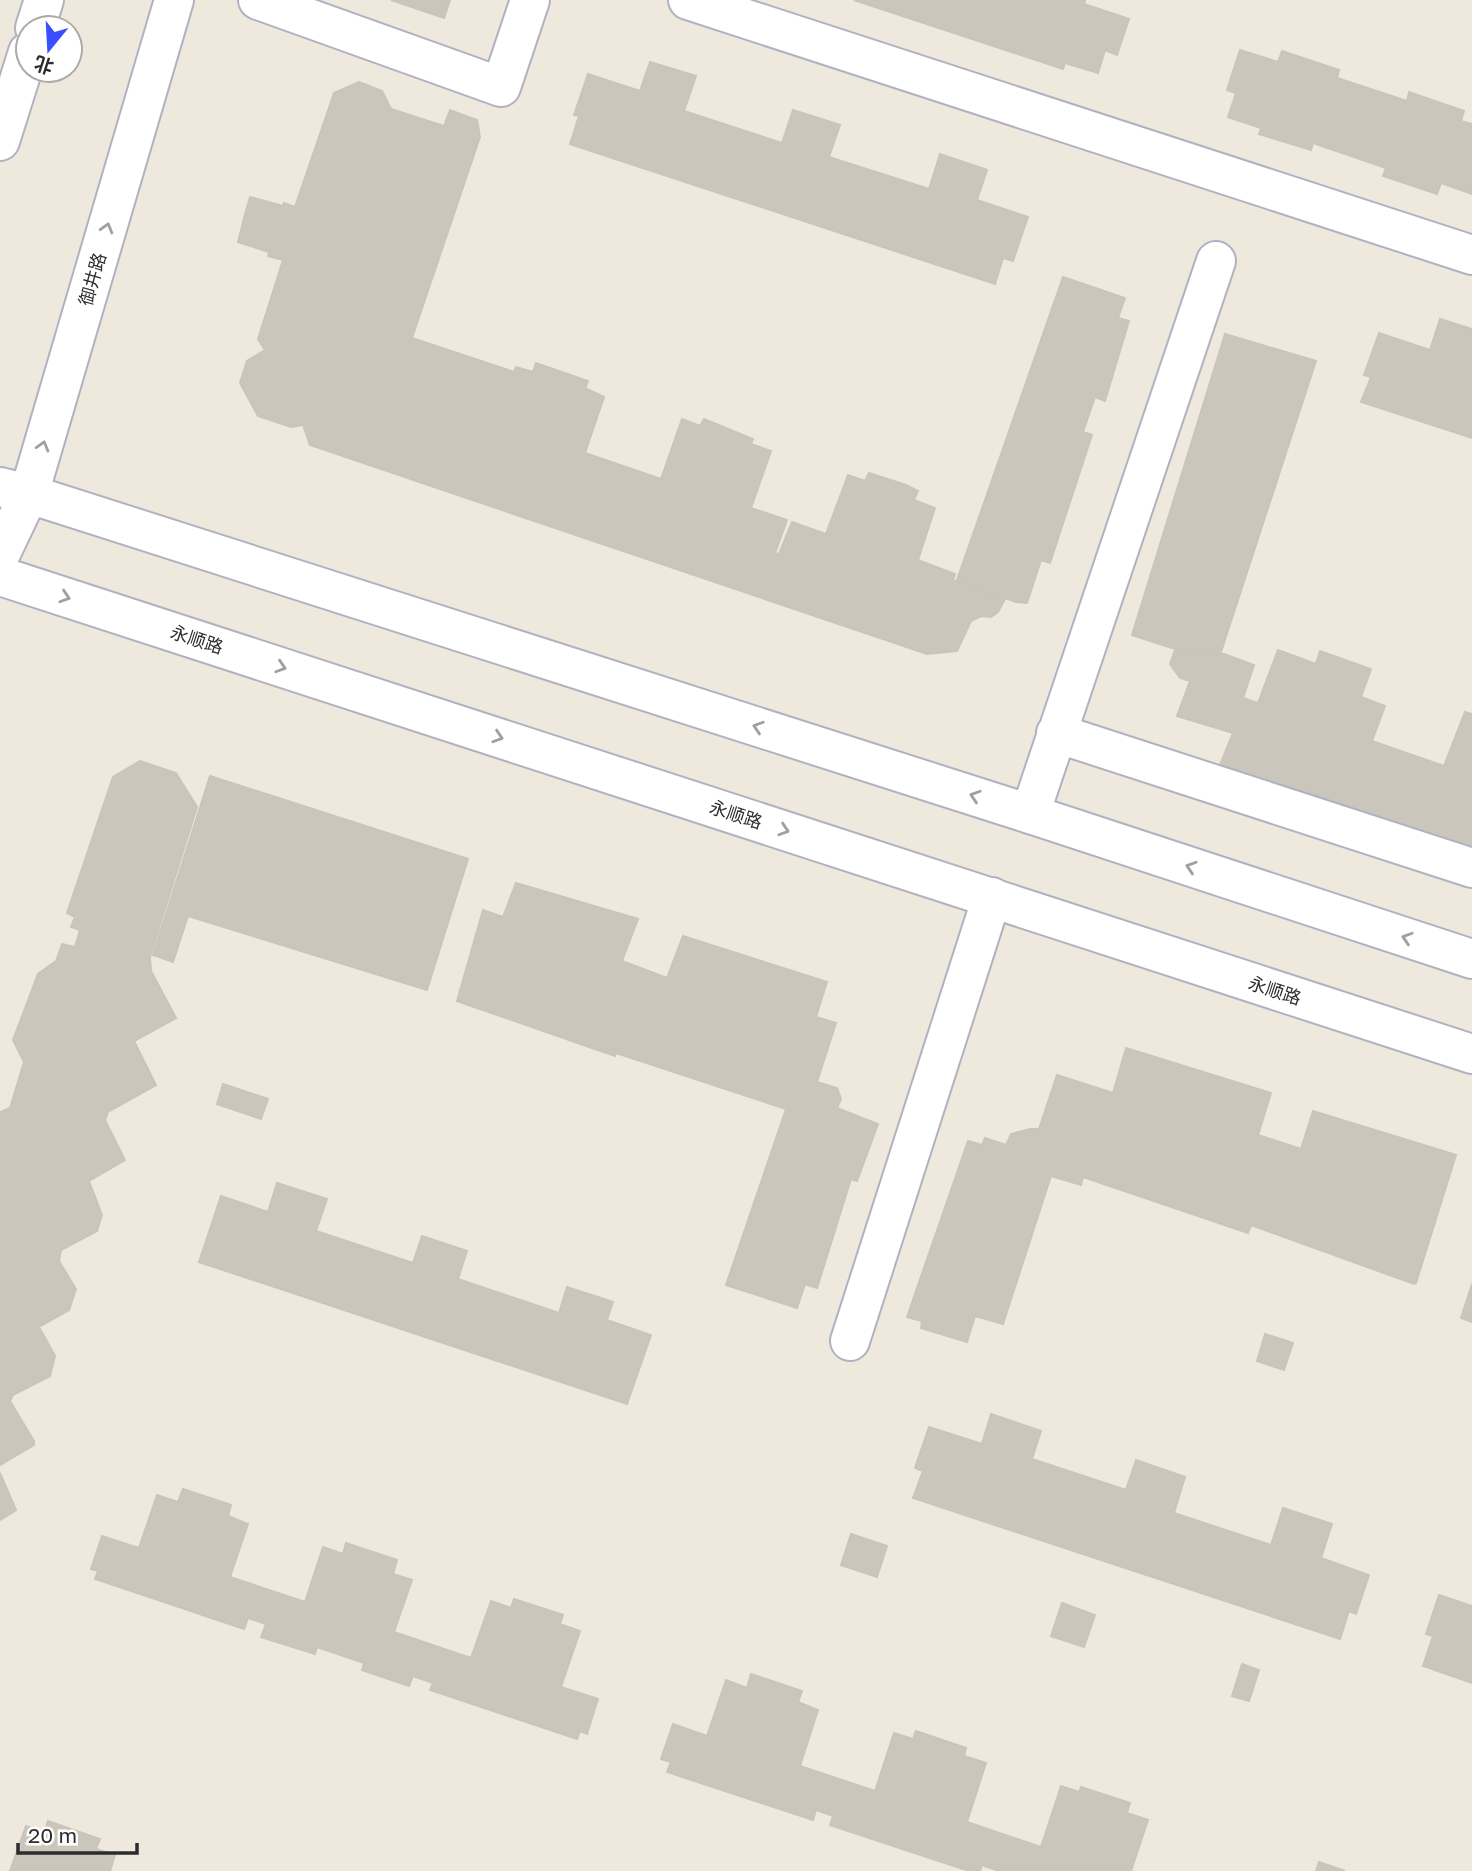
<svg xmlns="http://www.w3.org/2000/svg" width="1472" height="1871" viewBox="0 0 1472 1871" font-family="'Golos Text','Noto Sans SC',sans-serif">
<rect width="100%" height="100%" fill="#efe9dd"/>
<path fill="#cac6bc" stroke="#cbc5b6" stroke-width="2" d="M 391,0 L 450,0 L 444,18 Z
M 854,0 L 1085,0 L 1084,4 L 1129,19 L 1117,55 L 1105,50 L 1098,73 L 1065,63 L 1063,69 Z
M 1240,50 L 1278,62 L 1282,51 L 1339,70 L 1337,78 L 1407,101 L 1409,92 L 1464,111 L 1461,121 L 1472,124 L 1472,194 L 1441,183 L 1437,194 L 1383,176 L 1386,168 L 1313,143 L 1311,150 L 1259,134 L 1261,128 L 1228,117 L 1236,93 L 1227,90 Z
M 650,62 L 696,76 L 684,111 L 782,143 L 793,110 L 840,125 L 829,157 L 929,189 L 940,154 L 987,170 L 977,200 L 1028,217 L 1013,261 L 1003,258 L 995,284 L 570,144 L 579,116 L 574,115 L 588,74 L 640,91 Z
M 359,82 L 382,91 L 391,109 L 444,126 L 450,110 L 477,120 L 480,137 L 412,338 L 514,372 L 516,367 L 533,372 L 536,363 L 588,381 L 585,388 L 604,397 L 585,453 L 661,479 L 682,419 L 700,426 L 704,419 L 753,439 L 751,444 L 771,451 L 751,508 L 787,520 L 775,553 L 779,554 L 792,522 L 826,534 L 848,475 L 865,481 L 869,473 L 906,485 L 918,491 L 914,500 L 935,508 L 918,560 L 955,574 L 953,580 L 1005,599 L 998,612 L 991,617 L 981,616 L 971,621 L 957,651 L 927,654 L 310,445 L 303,425 L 291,427 L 258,416 L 240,383 L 247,361 L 265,350 L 258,339 L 283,260 L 268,256 L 269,252 L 238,242 L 244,218 L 250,197 L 283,206 L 284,203 L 295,207 L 334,93 Z
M 1063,277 L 1125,298 L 1118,318 L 1129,321 L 1105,401 L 1095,397 L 1083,432 L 1092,435 L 1050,563 L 1041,560 L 1027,603 L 1016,602 L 957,580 Z
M 1440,319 L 1472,329 L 1472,438 L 1361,402 L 1371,377 L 1364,375 L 1379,333 L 1430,350 Z
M 1225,334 L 1316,361 L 1221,652 L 1172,648 L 1132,635 Z
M 1175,650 L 1224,654 L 1254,665 L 1243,698 L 1258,703 L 1278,650 L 1316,664 L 1320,651 L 1371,669 L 1361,697 L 1385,706 L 1372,741 L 1444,766 L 1465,712 L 1472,714 L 1472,852 L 1220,765 L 1233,733 L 1177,716 L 1190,681 L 1180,678 L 1170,664 Z
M 140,761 L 176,773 L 197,807 L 150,957 L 151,971 L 176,1018 L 134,1041 L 156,1085 L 108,1112 L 105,1120 L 125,1160 L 89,1181 L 102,1215 L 97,1231 L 61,1250 L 59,1261 L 76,1289 L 69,1310 L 39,1327 L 55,1356 L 50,1376 L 13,1395 L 10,1401 L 34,1441 L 34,1445 L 0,1465 L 0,1112 L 10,1108 L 24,1062 L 13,1040 L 38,974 L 56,961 L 62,944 L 75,947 L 80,930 L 71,927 L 75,917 L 67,913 L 113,777 Z
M 210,776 L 468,859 L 427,990 L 188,916 L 173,962 L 153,955 Z
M 516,883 L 638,919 L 622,961 L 667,978 L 683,936 L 827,982 L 816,1017 L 836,1023 L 817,1082 L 837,1088 L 841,1099 L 837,1108 L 878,1124 L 857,1181 L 851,1179 L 817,1288 L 805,1284 L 797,1308 L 726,1285 L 786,1109 L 616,1053 L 615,1056 L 589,1047 L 457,1001 L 483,910 L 503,917 Z
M 1126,1048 L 1271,1093 L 1258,1135 L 1301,1149 L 1313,1111 L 1456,1155 L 1416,1283 L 1414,1284 L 1251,1225 L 1248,1233 L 1083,1177 L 1081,1185 L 1051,1176 L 1003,1324 L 975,1316 L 967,1342 L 921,1328 L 922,1321 L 907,1317 L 968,1141 L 982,1145 L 985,1138 L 1006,1145 L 1011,1134 L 1030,1129 L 1039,1129 L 1057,1075 L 1113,1093 Z
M 223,1084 L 268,1099 L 261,1119 L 217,1104 Z
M 277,1183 L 327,1199 L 316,1231 L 413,1263 L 422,1236 L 467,1251 L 458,1279 L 559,1313 L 567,1287 L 613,1302 L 607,1320 L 651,1335 L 627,1404 L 199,1262 L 221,1196 L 268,1212 Z
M 1472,1284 L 1472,1322 L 1461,1318 Z
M 1265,1334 L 1293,1343 L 1284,1370 L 1257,1361 Z
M 991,1414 L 1041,1431 L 1032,1459 L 1126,1490 L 1136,1460 L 1185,1477 L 1174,1513 L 1271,1545 L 1283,1508 L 1332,1524 L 1321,1558 L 1369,1575 L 1356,1614 L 1349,1611 L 1340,1639 L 913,1498 L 923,1471 L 915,1468 L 929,1427 L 982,1444 Z
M 0,1473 L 16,1510 L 0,1520 Z
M 183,1489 L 231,1505 L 228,1516 L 248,1524 L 230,1577 L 305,1602 L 323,1547 L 343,1554 L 346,1543 L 397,1560 L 393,1574 L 412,1580 L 394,1632 L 471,1658 L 491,1601 L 511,1608 L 514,1599 L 563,1615 L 560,1624 L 580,1631 L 561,1687 L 598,1699 L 587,1734 L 580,1731 L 577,1739 L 430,1690 L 433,1683 L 413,1676 L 409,1686 L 362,1670 L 364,1663 L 317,1647 L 315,1654 L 261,1637 L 266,1624 L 248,1618 L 244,1629 L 95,1579 L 98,1571 L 91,1569 L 102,1536 L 139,1548 L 157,1495 L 178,1502 Z
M 851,1534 L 887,1546 L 877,1577 L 841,1565 Z
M 1439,1595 L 1472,1606 L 1472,1683 L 1423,1666 L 1433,1636 L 1426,1634 Z
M 1062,1603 L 1095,1615 L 1084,1647 L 1051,1636 Z
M 1242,1664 L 1259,1670 L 1249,1701 L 1232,1696 Z
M 751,1674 L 802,1691 L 798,1702 L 818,1710 L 800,1766 L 875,1791 L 894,1733 L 913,1739 L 916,1731 L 966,1748 L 964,1756 L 986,1763 L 967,1822 L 1041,1847 L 1061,1786 L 1079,1792 L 1081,1787 L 1130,1803 L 1127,1813 L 1148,1820 L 1131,1871 L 999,1871 L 982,1865 L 980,1871 L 969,1871 L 830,1825 L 833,1816 L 816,1810 L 813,1820 L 667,1772 L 671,1762 L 661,1759 L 673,1724 L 707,1736 L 726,1680 L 747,1688 Z
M 48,1821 L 100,1839 L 96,1849 L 115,1855 L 110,1871 L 10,1871 L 26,1826 L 44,1832 Z
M 1319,1862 L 1345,1871 L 1316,1871 Z"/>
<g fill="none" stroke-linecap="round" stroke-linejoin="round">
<defs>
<path id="minor" d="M 258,0 L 501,87 L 530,0
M 688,0 L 1472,255
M 1056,733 L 1472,868
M 1030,814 L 1216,261
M 850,1341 L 992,897"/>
<path id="tertiary" d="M 35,28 L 44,0
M 0,141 L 28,52
M 0,555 L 29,494 L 174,0"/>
<path id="secondary" d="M 0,487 L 29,494 L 1030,814 L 1472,959
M 0,576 L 1472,1054"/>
</defs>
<use href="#minor" stroke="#b1b2c1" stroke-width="42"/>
<use href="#tertiary" stroke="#b1b2c1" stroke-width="42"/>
<use href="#secondary" stroke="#b1b2c1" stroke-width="42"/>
<use href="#minor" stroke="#fff" stroke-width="38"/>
<use href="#tertiary" stroke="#fff" stroke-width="38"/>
<use href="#secondary" stroke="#fff" stroke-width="38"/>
</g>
<defs><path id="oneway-chevron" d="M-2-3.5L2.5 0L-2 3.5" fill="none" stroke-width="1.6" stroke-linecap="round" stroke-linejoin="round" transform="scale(1.75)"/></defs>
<g stroke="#a0a0a0">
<use href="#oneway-chevron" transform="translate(107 228) rotate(-74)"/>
<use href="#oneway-chevron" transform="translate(43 446) rotate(-74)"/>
<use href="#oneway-chevron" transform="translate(65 597) rotate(18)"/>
<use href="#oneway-chevron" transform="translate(281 667) rotate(18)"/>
<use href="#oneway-chevron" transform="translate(758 727) rotate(-162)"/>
<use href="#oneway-chevron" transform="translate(498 737) rotate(18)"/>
<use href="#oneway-chevron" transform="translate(975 796) rotate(-162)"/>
<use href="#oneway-chevron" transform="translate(784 830) rotate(18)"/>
<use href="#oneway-chevron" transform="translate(1191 867) rotate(-162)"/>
<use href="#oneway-chevron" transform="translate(1407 938) rotate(-162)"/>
</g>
<g text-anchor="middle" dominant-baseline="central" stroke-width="5" stroke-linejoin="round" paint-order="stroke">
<g font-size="18" fill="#2c2c2c" stroke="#fff">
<text transform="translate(92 279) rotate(-74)">御井路</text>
<text transform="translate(197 639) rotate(18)">永顺路</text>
<text transform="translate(736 814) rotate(18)">永顺路</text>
<text transform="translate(1275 990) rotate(18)">永顺路</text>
</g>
</g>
<g transform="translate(49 49) rotate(198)"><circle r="33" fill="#ffffff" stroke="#ababab" stroke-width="2"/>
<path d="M0-5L12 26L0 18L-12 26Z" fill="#3a4eff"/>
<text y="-10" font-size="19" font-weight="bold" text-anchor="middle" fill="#2c2c2c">北</text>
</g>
<path d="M18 1843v10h119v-10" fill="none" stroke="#2c2c2c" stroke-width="3.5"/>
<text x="28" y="1843" font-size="21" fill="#2c2c2c" stroke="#ffffff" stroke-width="5" paint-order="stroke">20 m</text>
</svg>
